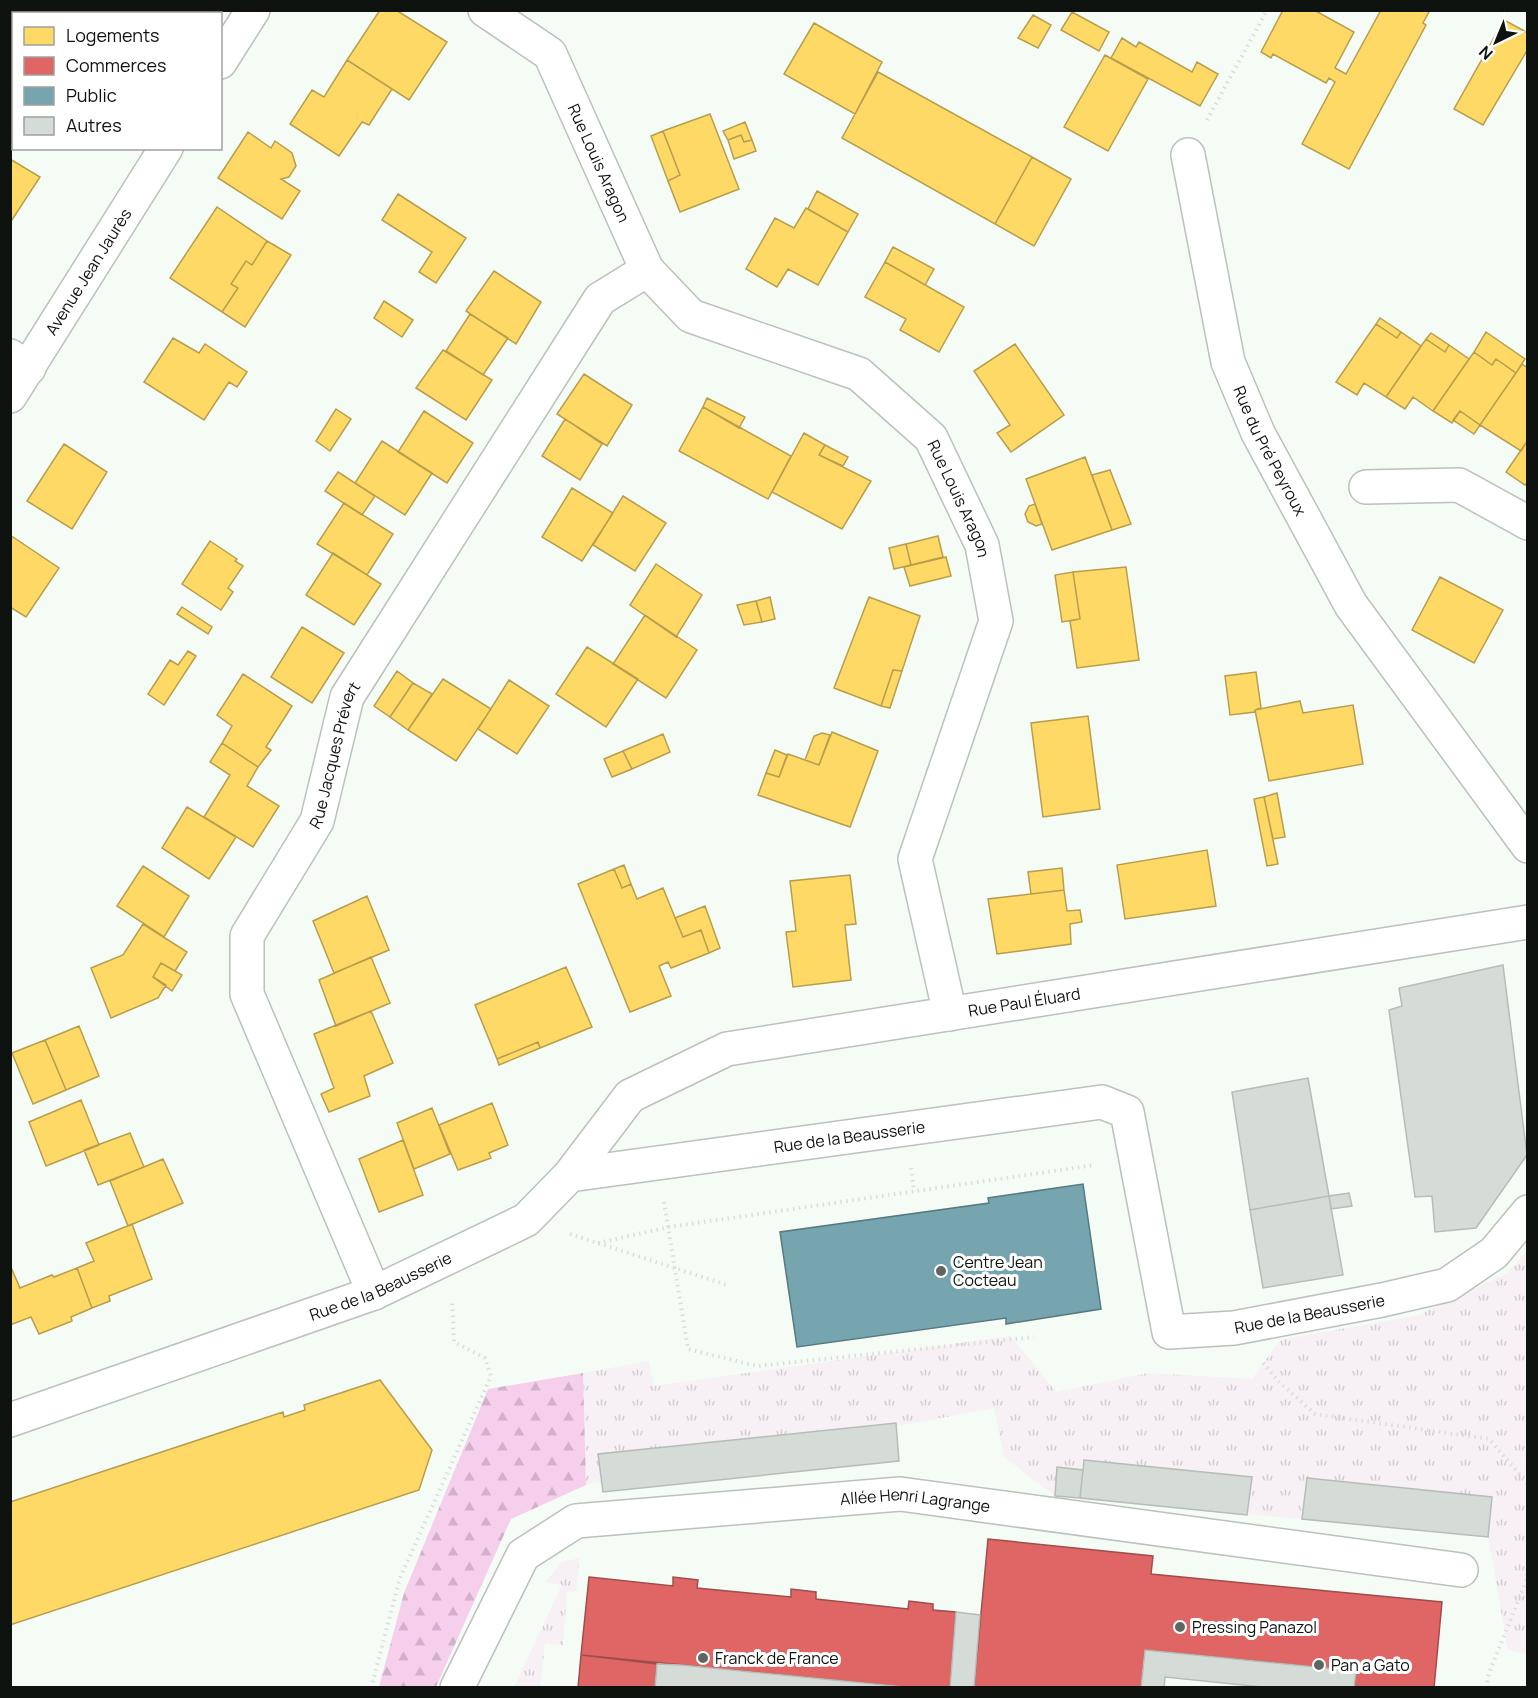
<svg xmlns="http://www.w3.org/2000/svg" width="1538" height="1698" viewBox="0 0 1538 1698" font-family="Manrope,sans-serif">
<defs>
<pattern id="grass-tufts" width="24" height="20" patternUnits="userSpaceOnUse" patternTransform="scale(1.5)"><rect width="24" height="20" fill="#f7f0f5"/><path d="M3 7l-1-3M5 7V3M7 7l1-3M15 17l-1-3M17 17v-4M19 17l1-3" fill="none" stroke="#d3cdd1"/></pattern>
<pattern id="forest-firs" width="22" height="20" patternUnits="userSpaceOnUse" patternTransform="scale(1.5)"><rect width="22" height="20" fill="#f6cfed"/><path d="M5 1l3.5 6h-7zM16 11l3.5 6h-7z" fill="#d2b1ca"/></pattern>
</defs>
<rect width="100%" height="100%" fill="#f5fcf6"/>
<path fill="url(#grass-tufts)" d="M 1527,1250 L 1527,1654 L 1508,1650 L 1488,1537 L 1055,1496 L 1004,1457 L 994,1408 L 586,1485 L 583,1373 L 649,1361 L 654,1386 L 1011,1336 L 1056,1392 L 1148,1373 L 1252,1379 L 1280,1340 L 1419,1315 L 1507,1273 Z
M 580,1558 L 576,1591 L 567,1592 L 563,1645 L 545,1644 L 540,1687 L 514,1687 L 562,1585 L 545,1582 L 562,1562 Z"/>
<path fill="url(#forest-firs)" d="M 583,1373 L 586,1485 L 511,1519 L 436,1687 L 379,1687 L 404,1593 L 488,1389 Z"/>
<path fill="#ffd966" stroke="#b79e4c" stroke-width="1.5" d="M 380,10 L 396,10 L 447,42 L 409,100 L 347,60 Z
M 1283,10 L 1314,10 L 1354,32 L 1335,68 L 1346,74 L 1381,10 L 1430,10 L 1423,23 L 1426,25 L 1349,169 L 1302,144 L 1335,82 L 1329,78 L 1326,83 L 1273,54 L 1271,58 L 1261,52 Z
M 1072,12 L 1109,32 L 1099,51 L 1061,30 Z
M 1033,15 L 1051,25 L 1038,48 L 1018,38 Z
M 1504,20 L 1528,33 L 1528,49 L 1483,125 L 1454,109 Z
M 814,23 L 882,62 L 855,114 L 784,74 Z
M 1122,38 L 1136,47 L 1139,42 L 1192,72 L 1197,62 L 1218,74 L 1200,106 L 1111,58 Z
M 1105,55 L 1148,79 L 1108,151 L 1064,127 Z
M 347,60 L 392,89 L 369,125 L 362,122 L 339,156 L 290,124 L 312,90 L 324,97 Z
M 878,72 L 1032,157 L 995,224 L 842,138 Z
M 710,114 L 739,189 L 680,212 L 668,181 L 680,175 L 663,131 Z
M 745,122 L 752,140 L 744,142 L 741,135 L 728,140 L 723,131 Z
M 663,131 L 680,175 L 668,181 L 651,136 Z
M 248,132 L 271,148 L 275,141 L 292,153 L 296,166 L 289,177 L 281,179 L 300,191 L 282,219 L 218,178 Z
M 741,135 L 744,142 L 752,140 L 756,151 L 734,159 L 728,140 Z
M 1032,157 L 1071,179 L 1034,246 L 995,224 Z
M 10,159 L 40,177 L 10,223 Z
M 817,191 L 858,214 L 848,232 L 808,209 Z
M 398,194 L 466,238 L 436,283 L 419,272 L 432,252 L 382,220 Z
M 217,207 L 267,241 L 252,265 L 246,261 L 231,284 L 238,288 L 222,312 L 170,278 Z
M 806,208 L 848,232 L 818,285 L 788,269 L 777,287 L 746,269 L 775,218 L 794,228 Z
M 267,241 L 291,255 L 245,327 L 222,312 L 238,288 L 231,284 L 246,261 L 252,265 Z
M 893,247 L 934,269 L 925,285 L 885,262 Z
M 885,262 L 964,307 L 939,352 L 900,330 L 906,319 L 865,297 Z
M 494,271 L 541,302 L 516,344 L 466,311 Z
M 384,301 L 413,320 L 402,337 L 374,318 Z
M 470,314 L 508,338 L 483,375 L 446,351 Z
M 1380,318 L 1401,332 L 1397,338 L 1376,324 Z
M 1376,324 L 1397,338 L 1401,332 L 1421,346 L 1386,397 L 1364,383 L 1357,395 L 1336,382 Z
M 1486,332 L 1525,359 L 1516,373 L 1496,359 L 1492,365 L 1474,352 Z
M 1431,333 L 1449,345 L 1445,352 L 1426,339 Z
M 173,338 L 199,353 L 205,344 L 247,372 L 237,387 L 229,382 L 204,420 L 144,382 Z
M 1426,339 L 1445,352 L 1449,345 L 1469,359 L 1433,411 L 1413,397 L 1405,409 L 1386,397 Z
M 1015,344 L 1064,415 L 1011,452 L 997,433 L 1010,425 L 974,371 Z
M 443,350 L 492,380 L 466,420 L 416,388 Z
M 1474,352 L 1492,365 L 1496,359 L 1516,373 L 1480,425 L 1460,411 L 1452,423 L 1433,411 Z
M 1522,364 L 1528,368 L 1528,440 L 1521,451 L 1480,425 Z
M 584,374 L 632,405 L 607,446 L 557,414 Z
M 707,398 L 745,417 L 739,428 L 703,407 Z
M 703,407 L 791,456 L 768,499 L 679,451 Z
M 336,409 L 351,419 L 330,451 L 316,441 Z
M 424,411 L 473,443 L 447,483 L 398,452 Z
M 1460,411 L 1480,425 L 1474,434 L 1453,420 Z
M 565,419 L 602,444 L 580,480 L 542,456 Z
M 804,433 L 825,445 L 819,455 L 871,481 L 842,529 L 772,492 Z
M 1528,440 L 1528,482 L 1525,485 L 1506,472 Z
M 382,441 L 432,473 L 405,515 L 355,483 Z
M 64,444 L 107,472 L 72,529 L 27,501 Z
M 825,445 L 848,457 L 843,466 L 819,455 Z
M 1085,457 L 1112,530 L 1052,550 L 1026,479 Z
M 1110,470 L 1131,524 L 1112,530 L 1092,475 Z
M 338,472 L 375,496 L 362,515 L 325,491 Z
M 572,488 L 613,513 L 582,561 L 542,537 Z
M 623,496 L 666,523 L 635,571 L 593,545 Z
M 344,503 L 393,534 L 367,575 L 317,544 Z
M 1035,504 L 1042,524 L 1036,526 L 1028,522 L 1025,514 L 1029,506 Z
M 10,535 L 59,568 L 26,617 L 10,607 Z
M 938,536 L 943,557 L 911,565 L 906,544 Z
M 210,541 L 237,559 L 235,561 L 243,566 L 228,588 L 233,592 L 221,610 L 182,584 Z
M 906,544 L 911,565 L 894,569 L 889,548 Z
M 333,553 L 381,584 L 354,625 L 306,595 Z
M 946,557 L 951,576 L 910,586 L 904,567 Z
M 656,564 L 702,595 L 676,637 L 630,605 Z
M 1126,567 L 1139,660 L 1077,668 L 1070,621 L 1080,619 L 1073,572 Z
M 1073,572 L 1080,619 L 1062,622 L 1055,575 Z
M 1440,577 L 1503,610 L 1474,663 L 1412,630 Z
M 770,597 L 775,619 L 762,622 L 756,601 Z
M 869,597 L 920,616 L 902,671 L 893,670 L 881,706 L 834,688 Z
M 756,601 L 762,622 L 744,625 L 737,605 Z
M 182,607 L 212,627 L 208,634 L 177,614 Z
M 645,615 L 697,650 L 666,698 L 613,664 Z
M 302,627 L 344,653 L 312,703 L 271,677 Z
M 587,647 L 638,679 L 606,727 L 556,694 Z
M 188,651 L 196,656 L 164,705 L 148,694 L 170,660 L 178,665 Z
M 893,670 L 902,671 L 890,708 L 881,706 Z
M 397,671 L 413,683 L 390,717 L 374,706 Z
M 1256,672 L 1261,708 L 1255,710 L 1255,712 L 1230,715 L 1225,676 Z
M 243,674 L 292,706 L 266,747 L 271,750 L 258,767 L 222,743 L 232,726 L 217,715 Z
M 443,679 L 491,709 L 456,761 L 408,730 Z
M 509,680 L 549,706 L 517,754 L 478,729 Z
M 413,683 L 432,694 L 408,730 L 390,717 Z
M 1300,701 L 1303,713 L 1353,705 L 1363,764 L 1269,781 L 1255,710 Z
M 1088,716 L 1100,809 L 1043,817 L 1031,723 Z
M 832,732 L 878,751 L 850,827 L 758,795 L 766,773 L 779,777 L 788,754 L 819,765 Z
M 822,733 L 830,735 L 819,765 L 805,760 L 814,736 Z
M 663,734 L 670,752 L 632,769 L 623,751 Z
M 222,743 L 258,767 L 247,786 L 279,806 L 253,847 L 204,817 L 230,775 L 210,762 Z
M 775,750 L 787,755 L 779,777 L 766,773 Z
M 623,751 L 632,769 L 612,777 L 604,759 Z
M 1277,793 L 1285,837 L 1273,839 L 1264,797 Z
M 1264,797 L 1278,864 L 1267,866 L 1254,799 Z
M 187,807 L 236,837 L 209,879 L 162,848 Z
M 1207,850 L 1216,906 L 1125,919 L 1117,865 Z
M 624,865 L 631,884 L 622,888 L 614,869 Z
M 143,866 L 189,896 L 164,937 L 117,906 Z
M 1062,868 L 1064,890 L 1031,894 L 1028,872 Z
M 614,869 L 622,888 L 631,884 L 637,899 L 663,888 L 683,937 L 701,930 L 709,953 L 671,968 L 668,962 L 659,966 L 671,996 L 630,1012 L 578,884 Z
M 850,875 L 856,924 L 845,925 L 851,980 L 793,987 L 786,932 L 796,931 L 790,881 Z
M 1064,890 L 1067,911 L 1080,910 L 1082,922 L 1070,924 L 1071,944 L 997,954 L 988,899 Z
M 367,896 L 389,950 L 334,973 L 313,921 Z
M 705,906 L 720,948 L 709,953 L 701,930 L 683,937 L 675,918 Z
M 143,924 L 187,952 L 175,971 L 161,963 L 153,977 L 166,985 L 158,998 L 111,1018 L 91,968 L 123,955 Z
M 371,957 L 390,1003 L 336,1026 L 319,980 Z
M 161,963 L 182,975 L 172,991 L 153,977 Z
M 566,967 L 592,1027 L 540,1048 L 538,1042 L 497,1059 L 475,1005 Z
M 371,1011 L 393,1063 L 364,1076 L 370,1096 L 329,1112 L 321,1094 L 334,1088 L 314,1034 Z
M 79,1026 L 99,1076 L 66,1090 L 45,1040 Z
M 45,1040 L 66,1090 L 33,1104 L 12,1053 Z
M 538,1042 L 540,1048 L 499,1065 L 497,1059 Z
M 81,1100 L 99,1145 L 46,1166 L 29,1122 Z
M 492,1103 L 508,1145 L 489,1153 L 491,1158 L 458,1170 L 439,1125 Z
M 432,1108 L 450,1154 L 414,1169 L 397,1123 Z
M 130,1133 L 144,1167 L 98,1185 L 84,1150 Z
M 403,1140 L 423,1195 L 379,1212 L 359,1159 Z
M 163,1159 L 183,1203 L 128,1226 L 110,1181 Z
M 132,1224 L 152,1279 L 109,1296 L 110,1301 L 92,1308 L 77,1268 L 94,1261 L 86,1243 Z
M 10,1265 L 20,1288 L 52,1275 L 54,1277 L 77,1268 L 92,1308 L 71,1317 L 72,1321 L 39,1334 L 31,1317 L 10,1325 Z
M 380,1380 L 432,1450 L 419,1490 L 10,1625 L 10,1502 L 283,1412 L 284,1417 L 305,1410 L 304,1405 Z"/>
<path fill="#e06666" stroke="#a14d4c" stroke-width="1.5" d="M 988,1539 L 1153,1556 L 1151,1574 L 1442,1602 L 1434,1688 L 1354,1688 L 1356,1671 L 1145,1650 L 1141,1688 L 974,1688 Z
M 589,1577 L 673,1586 L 673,1577 L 698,1580 L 697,1588 L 791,1597 L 791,1589 L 816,1592 L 816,1599 L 908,1609 L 909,1601 L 933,1604 L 933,1610 L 956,1612 L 950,1688 L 915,1688 L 581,1655 Z
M 581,1655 L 657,1664 L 655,1688 L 578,1688 Z"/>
<path fill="#76a5af" stroke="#57797f" stroke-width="1.5" d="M 1083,1184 L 1101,1309 L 1006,1324 L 1006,1318 L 797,1347 L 780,1232 L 989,1203 L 988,1198 Z"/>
<path fill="#d5dbd6" stroke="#b6bcb7" stroke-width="1.5" d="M 1503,965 L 1527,1155 L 1476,1228 L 1435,1232 L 1432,1196 L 1415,1197 L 1389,1010 L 1402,1006 L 1399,988 Z
M 1308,1078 L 1329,1196 L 1250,1210 L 1232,1092 Z
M 1349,1193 L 1352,1206 L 1331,1209 L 1329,1196 Z
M 1329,1196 L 1343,1275 L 1263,1288 L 1250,1210 Z
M 896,1423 L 899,1461 L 603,1492 L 598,1454 Z
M 1084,1460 L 1252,1477 L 1247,1515 L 1080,1498 Z
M 1057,1467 L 1083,1470 L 1080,1498 L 1055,1496 Z
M 1307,1478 L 1492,1497 L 1488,1537 L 1302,1519 Z
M 956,1612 L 980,1615 L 974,1688 L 950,1688 Z
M 1145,1650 L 1356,1671 L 1354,1688 L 1272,1688 L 1165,1677 L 1164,1688 L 1141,1688 Z
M 657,1664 L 681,1665 L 915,1688 L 655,1688 Z"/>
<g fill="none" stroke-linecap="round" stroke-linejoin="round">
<defs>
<g id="minor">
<path id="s1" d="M 485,10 L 550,54 L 647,270 L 691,316 L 859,374 L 931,438 L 982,545 L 996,621 L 915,859 L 950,1014"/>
<path id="s2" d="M 1188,155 L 1228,362 L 1258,433 L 1351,605 L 1528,846"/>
<path d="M 10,356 L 29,368"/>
<path d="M 1366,487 L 1459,485 L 1528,523"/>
<path id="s3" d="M 570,1175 L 1102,1102 L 1127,1112 L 1169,1332 L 1234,1328 L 1382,1300 L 1447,1285 L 1494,1253 L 1528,1212"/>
<path id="s4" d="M 374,1293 L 247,994 L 247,936 L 317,821 L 347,697 L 600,299 L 647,270"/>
<path id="s5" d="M 10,1420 L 374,1293 L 526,1220 L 570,1175 L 630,1096 L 727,1049 L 1528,922"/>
<path id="s6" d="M 457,1688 L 523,1555 L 576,1521 L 900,1494 L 1461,1570"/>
</g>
<g id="secondary">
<path d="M 220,62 L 253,10"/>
<path id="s7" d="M 10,396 L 166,148"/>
</g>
</defs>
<use href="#minor" stroke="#bbc1bc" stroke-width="36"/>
<use href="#secondary" stroke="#bbc1bc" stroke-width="36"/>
<path stroke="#dbdddb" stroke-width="4" stroke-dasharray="1.5 4.5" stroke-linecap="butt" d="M 1207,120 L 1267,10
M 911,1168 L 914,1192
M 664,1202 L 688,1349 L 757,1366 L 1034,1337
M 570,1234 L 727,1285
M 598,1243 L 669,1227 L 1095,1165
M 1263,1363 L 1278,1381 L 1315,1414 L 1489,1439 L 1528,1484
M 371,1688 L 400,1578 L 491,1376 L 485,1358 L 454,1342 L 452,1300
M 1486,1688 L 1489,1673 L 1527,1579 L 1528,1557"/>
<use href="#minor" stroke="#fefffe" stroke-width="33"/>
<use href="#secondary" stroke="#fefffe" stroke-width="33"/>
</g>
<g fill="#5f6560" stroke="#fff" stroke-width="2">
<circle cx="941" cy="1271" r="6"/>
<circle cx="1180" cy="1627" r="6"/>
<circle cx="703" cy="1658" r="6"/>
<circle cx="1319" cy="1665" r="6"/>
</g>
<g text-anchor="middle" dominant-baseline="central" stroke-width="6" stroke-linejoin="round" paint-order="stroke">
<g font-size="16" fill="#0e130f" stroke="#fff">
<text stroke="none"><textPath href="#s1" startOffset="198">Rue Louis Aragon</textPath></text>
<text stroke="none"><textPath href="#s7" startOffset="147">Avenue Jean Jaurès</textPath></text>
<text stroke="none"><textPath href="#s2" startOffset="309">Rue du Pré Peyroux</textPath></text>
<text stroke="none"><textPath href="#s1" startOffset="720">Rue Louis Aragon</textPath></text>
<text stroke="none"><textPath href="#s4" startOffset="586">Rue Jacques Prévert</textPath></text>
<text stroke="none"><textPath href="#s5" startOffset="1125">Rue Paul Éluard</textPath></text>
<text stroke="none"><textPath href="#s3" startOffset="282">Rue de la Beausserie</textPath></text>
<text stroke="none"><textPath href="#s5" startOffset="394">Rue de la Beausserie</textPath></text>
<text stroke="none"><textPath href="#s3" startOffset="930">Rue de la Beausserie</textPath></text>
<text stroke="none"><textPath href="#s6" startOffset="552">Allée Henri Lagrange</textPath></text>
</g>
<g font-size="16" fill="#0e130f" stroke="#fff" text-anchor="start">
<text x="953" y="1262">Centre Jean<tspan x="953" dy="18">Cocteau</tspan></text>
<text x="1192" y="1627">Pressing Panazol</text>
<text x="715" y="1658">Franck de France</text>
<text x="1331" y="1665">Pan a Gato</text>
</g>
</g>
<rect width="1538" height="1698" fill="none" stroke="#0e130f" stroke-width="24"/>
<rect x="12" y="12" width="210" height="138" fill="#ffffff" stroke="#9fa19f" stroke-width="1.5"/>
<rect x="24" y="27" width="30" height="18" fill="#ffd966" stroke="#9fa19f" stroke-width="1.5"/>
<text x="66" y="42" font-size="18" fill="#0e130f">Logements</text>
<rect x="24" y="57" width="30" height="18" fill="#e06666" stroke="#9fa19f" stroke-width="1.5"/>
<text x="66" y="72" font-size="18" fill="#0e130f">Commerces</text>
<rect x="24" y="87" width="30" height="18" fill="#76a5af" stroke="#9fa19f" stroke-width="1.5"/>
<text x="66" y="102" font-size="18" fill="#0e130f">Public</text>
<rect x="24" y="117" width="30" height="18" fill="#d5dbd6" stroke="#9fa19f" stroke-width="1.5"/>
<text x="66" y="132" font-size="18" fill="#0e130f">Autres</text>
<g transform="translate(1496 42) rotate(223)" stroke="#ffffff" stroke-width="4.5" paint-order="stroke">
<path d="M0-4.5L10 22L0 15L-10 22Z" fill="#0e130f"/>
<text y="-9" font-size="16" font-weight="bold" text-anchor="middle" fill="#0e130f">N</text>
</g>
</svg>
